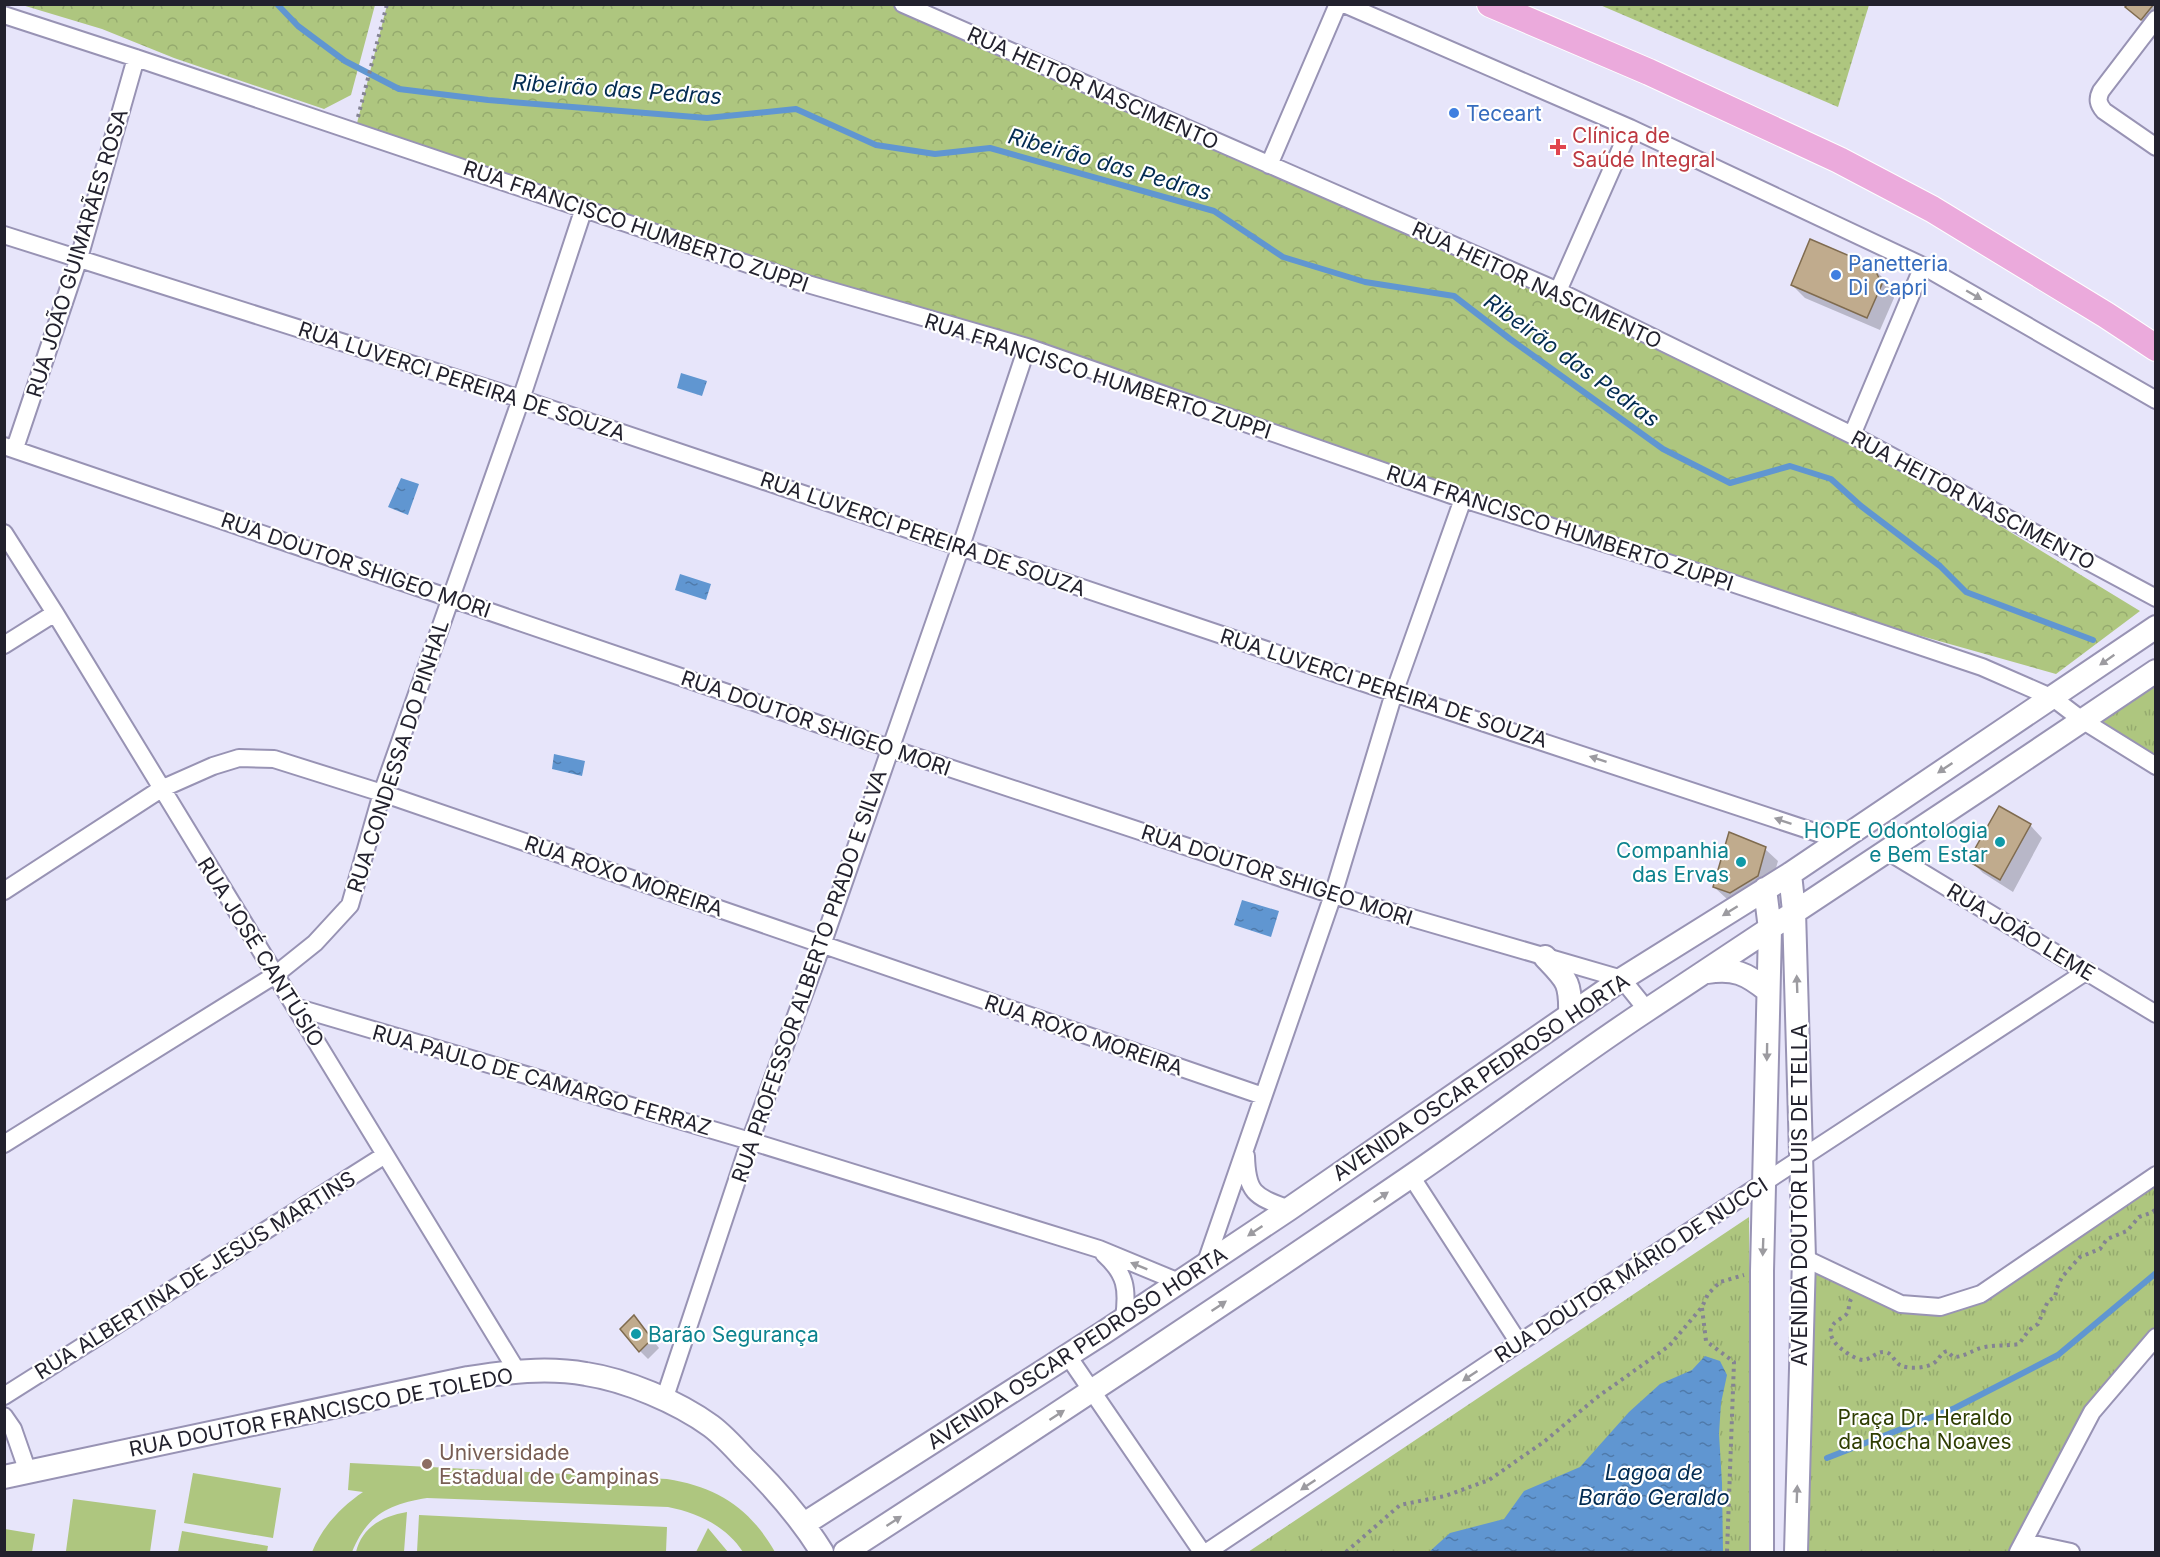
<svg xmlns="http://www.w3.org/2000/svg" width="2160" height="1557" viewBox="0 0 2160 1557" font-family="Inter,sans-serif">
<defs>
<pattern id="grass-dots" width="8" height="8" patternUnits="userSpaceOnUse" patternTransform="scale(1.5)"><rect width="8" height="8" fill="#aec67f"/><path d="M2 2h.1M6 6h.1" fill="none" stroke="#95aa6e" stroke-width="1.8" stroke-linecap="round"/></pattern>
<pattern id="forest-crowns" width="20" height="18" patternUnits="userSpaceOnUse" patternTransform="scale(1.5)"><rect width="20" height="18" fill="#aec67f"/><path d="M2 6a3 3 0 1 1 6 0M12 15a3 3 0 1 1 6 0" fill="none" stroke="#95aa6e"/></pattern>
<pattern id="park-tufts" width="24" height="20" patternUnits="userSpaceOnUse" patternTransform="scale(1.5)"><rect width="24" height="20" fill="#aec67f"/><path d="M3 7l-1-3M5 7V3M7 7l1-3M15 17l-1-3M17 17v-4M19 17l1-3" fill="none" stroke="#95aa6e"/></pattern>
<pattern id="water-ripples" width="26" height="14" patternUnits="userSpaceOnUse" patternTransform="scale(1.5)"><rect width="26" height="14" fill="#6096d1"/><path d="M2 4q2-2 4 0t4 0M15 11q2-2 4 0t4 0" fill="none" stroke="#4f7aaa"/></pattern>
</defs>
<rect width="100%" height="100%" fill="#e7e5fa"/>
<path fill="url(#grass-dots)" d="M 1600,5 L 1869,5 L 1838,107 Z"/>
<path fill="url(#forest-crowns)" d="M 22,5 L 375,5 L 351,95 L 324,109 L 174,58 L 102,29 Z
M 387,5 L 903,5 L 1558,291 L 1851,435 L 2140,611 L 2056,674 L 1726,581 L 355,131 Z"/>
<path fill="url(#park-tufts)" d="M 2155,671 L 2155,766 L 2082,720 Z
M 2155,1175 L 2155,1337 L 2092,1412 L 2018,1552 L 1799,1552 L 1804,1258 L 1901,1304 L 1981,1294 Z
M 1749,1217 L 1752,1552 L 1248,1552 Z"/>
<path fill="#aec67f" d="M 350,1463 L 667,1479 C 717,1487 750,1508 775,1552 L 743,1552 C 726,1526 698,1513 668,1507 L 427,1498 C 389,1504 367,1515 352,1552 L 312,1552 C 322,1527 341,1507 363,1492 L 348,1490 Z
M 193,1473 L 281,1488 L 273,1538 L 184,1523 Z
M 73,1499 L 156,1510 L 150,1552 L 79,1552 L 66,1551 Z
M 407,1512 L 404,1552 L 356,1552 C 362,1527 383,1516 407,1512 Z
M 419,1515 L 667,1527 L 666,1552 L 417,1552 Z
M 708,1528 L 728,1552 L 696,1552 Z
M 5,1529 L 35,1534 L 32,1552 L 5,1552 Z
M 182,1531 L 268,1546 L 267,1552 L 178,1552 Z"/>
<path fill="url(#water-ripples)" d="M 681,373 L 707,381 L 702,396 L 677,388 Z
M 401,478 L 419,484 L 408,515 L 388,507 Z
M 680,574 L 711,584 L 706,600 L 675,590 Z
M 554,754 L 585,761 L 582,776 L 552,769 Z
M 1242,900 L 1279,911 L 1271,937 L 1234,925 Z
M 1705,1356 L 1720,1361 L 1727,1375 L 1721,1403 L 1719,1434 L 1722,1483 L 1723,1552 L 1429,1552 L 1450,1533 L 1504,1519 L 1524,1491 L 1580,1467 L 1629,1412 L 1660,1384 L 1692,1370 Z"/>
<path fill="#0003" d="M 2152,4 L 2156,8 L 2156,20 L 2150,27 L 2135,15 Z
M 1873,268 L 1886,281 L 1894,298 L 1880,330 L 1805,298 L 1792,285 Z
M 2030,825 L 2042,838 L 2013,892 L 1983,873 L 1970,860 Z
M 1765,849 L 1778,861 L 1770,889 L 1743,905 L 1727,899 L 1714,887 Z
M 634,1317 L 659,1348 L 648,1359 L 640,1351 Z"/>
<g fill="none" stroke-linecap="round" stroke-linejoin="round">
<path stroke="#6096d1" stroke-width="6" d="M 277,4 L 298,26 L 345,61 L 399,89 L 488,100 L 707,118 L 796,109 L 876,145 L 935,154 L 990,148 L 1214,211 L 1283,257 L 1365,282 L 1454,296 L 1510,339 L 1663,449 L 1730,483 L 1790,466 L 1831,479 L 1861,506 L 1940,566 L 1966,592 L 2093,640
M 1827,1458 L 1955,1408 L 2058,1355 L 2156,1273"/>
</g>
<path fill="#c0ab8d" stroke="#7f6b4f" stroke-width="1.5" d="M 2128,4 L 2154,4 L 2141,20 L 2125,7 Z
M 1810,239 L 1873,266 L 1882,284 L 1867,318 L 1791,285 Z
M 1999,806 L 2031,824 L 2000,880 L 1968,861 Z
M 1729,832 L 1766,847 L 1758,876 L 1730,893 L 1713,887 Z
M 634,1315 L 652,1339 L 639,1352 L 620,1329 Z"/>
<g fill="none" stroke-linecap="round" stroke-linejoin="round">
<defs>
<path id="minor" d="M 903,4 L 1558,291 L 1852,435 L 2156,598
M 1344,4 L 1630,128 L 1923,266 L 2156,400
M 4,15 L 136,58 L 804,283 L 1027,347 L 1463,499 L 1726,581 L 1982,667 L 2053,698 L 2082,720 L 2156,766
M 2156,19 L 2101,91 C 2097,99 2098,104 2104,111 L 2156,147
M 1269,165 L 1338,4
M 4,235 L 521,399 L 1394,693 L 1839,840
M 1558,291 L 1630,128
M 1852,435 L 1923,266
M 4,446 L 889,748 L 1333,895 L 1622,979 L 1647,1010
M 15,448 L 79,258 L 136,58
M 4,533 L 55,613 L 517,1371
M 4,645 L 55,613
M 1887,851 L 2156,1014
M 4,891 L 161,789 L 213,766 L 239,758 L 274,759 L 382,793 L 1263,1096
M 295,1007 L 750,1141 L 1099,1249 L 1179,1282
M 4,1144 L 275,975 L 315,943 L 350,905 L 382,793 L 521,399 L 584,208
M 1246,1156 C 1247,1194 1255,1196 1289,1209
M 1411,1176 L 1519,1343
M 1104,1254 C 1126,1274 1128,1289 1124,1318
M 1804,1258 L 1901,1304 L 1940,1307 L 1981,1294 L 2156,1175
M 1205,1265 L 1333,895 L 1394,693 L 1463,499
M 1068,1356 L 1202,1552
M 4,1396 L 385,1155
M 664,1400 L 750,1141 L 822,945 L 961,546 L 1027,347
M 4,1416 L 13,1429 L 28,1472
M 2024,1542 L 2071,1552
M 1207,1552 L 1519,1343 L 2087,971
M 2018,1552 L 2092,1412 L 2156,1337"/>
<path id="secondary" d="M 1790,874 L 1794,911 L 1804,1258 L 1796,1552
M 1545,957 C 1567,980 1571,982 1570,1015
M 1707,972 C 1734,968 1746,973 1768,991
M 4,1477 L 468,1378 C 507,1372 546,1367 586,1374 C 626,1380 678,1402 711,1426 C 723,1435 734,1447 744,1458 C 774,1487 800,1517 822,1552
M 804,1524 L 1103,1333 L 1289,1209 L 1622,979 L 1790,874 L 2156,627
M 845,1552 C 1034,1430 1221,1306 1407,1179 C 1488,1124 1565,1064 1647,1010 C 1817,898 1987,785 2156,671
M 1762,1552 L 1762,1271 L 1770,929 L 1765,889"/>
<path id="primary" d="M 1490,4 L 1649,72 L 1839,160 L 1932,209 L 2106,315 L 2156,348"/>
</defs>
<use href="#minor" stroke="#9893b4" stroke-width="20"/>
<use href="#secondary" stroke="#9893b4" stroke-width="26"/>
<use href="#primary" stroke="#fff" stroke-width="28"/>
<path stroke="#848393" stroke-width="4" stroke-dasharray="3 4.5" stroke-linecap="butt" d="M 358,117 L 387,4
M 1851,1299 C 1849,1303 1849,1308 1848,1312 C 1846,1316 1841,1318 1837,1321 C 1824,1330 1833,1343 1843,1350 C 1848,1354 1857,1360 1864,1360 C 1872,1359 1876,1351 1885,1352 C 1893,1353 1894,1363 1902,1366 C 1910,1369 1927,1368 1934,1363 C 1940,1359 1940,1353 1947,1351 L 1953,1357 C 1966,1357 1973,1349 1985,1347 C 1996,1345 2007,1346 2019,1344 L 2029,1330 L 2038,1324 L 2048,1301 L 2055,1297 L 2057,1288 L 2062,1277 L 2080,1257 L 2100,1249 L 2107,1239 L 2127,1231 L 2139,1217 L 2153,1212 L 2156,1208
M 1702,1308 L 1706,1341 L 1734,1362 L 1727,1552
M 1346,1552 L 1400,1505 L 1445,1496 L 1489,1480 L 1545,1441 L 1596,1398 L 1669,1346 L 1702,1307 L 1708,1294 L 1720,1282 L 1744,1275"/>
<use href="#minor" stroke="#fff" stroke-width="16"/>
<use href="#secondary" stroke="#fff" stroke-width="22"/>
<use href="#primary" stroke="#ebaadc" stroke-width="26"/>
</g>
<defs><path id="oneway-solid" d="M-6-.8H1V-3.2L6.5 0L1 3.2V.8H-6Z" transform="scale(1.5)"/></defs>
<g fill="#9c9ba0">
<use href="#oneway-solid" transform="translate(1974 295) rotate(30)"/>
<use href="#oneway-solid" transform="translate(2107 660) rotate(145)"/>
<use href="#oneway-solid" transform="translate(1598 759) rotate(-162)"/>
<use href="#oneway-solid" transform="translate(1945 768) rotate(146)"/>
<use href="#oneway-solid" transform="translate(1783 821) rotate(-161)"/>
<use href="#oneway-solid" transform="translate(1730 911) rotate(148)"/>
<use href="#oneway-solid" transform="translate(1797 984) rotate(-92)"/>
<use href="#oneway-solid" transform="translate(1767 1052) rotate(91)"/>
<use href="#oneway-solid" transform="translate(1381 1197) rotate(-34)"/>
<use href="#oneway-solid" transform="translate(1255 1231) rotate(146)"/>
<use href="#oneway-solid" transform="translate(1763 1247) rotate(92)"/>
<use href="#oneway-solid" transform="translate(1139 1266) rotate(-158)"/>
<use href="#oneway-solid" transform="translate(1219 1306) rotate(-34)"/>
<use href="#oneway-solid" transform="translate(1470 1376) rotate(146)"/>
<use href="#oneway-solid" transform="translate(1057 1415) rotate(-33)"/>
<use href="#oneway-solid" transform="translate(1308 1485) rotate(146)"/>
<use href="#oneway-solid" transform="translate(1797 1494) rotate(-88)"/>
<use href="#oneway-solid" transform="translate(894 1521) rotate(-33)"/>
</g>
<g fill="#3f7fe0" stroke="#fff" stroke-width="2">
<circle cx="1454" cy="113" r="6"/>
<circle cx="1836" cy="275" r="6"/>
</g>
<path fill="#e0444e" stroke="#fff" stroke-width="2" d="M1555 138h6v6h6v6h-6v6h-6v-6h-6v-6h6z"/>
<g fill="#0f9aa8" stroke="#fff" stroke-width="2">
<circle cx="2000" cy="842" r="6"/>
<circle cx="1741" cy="862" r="6"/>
<circle cx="636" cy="1334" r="6"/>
</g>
<circle fill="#8d6e63" stroke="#fff" stroke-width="2" cx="427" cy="1464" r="6"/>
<g text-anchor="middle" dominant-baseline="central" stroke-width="4.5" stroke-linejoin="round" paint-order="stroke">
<g font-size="21" fill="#22212d" stroke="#fff">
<text transform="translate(1093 88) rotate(24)">RUA HEITOR NASCIMENTO</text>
<text transform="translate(636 226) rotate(19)">RUA FRANCISCO HUMBERTO ZUPPI</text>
<text transform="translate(77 253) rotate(-73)">RUA JOÃO GUIMARÃES ROSA</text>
<text transform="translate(1537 285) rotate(25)">RUA HEITOR NASCIMENTO</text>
<text transform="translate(1098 376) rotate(18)">RUA FRANCISCO HUMBERTO ZUPPI</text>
<text transform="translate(462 381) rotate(18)">RUA LUVERCI PEREIRA DE SOUZA</text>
<text transform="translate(1973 500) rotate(28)">RUA HEITOR NASCIMENTO</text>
<text transform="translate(1560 528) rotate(18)">RUA FRANCISCO HUMBERTO ZUPPI</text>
<text transform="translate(923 534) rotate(19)">RUA LUVERCI PEREIRA DE SOUZA</text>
<text transform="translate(356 565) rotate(19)">RUA DOUTOR SHIGEO MORI</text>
<text transform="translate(1384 688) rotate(18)">RUA LUVERCI PEREIRA DE SOUZA</text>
<text transform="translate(816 723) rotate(19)">RUA DOUTOR SHIGEO MORI</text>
<text transform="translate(398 756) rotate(-72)">RUA CONDESSA DO PINHAL</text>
<text transform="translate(1277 875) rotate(18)">RUA DOUTOR SHIGEO MORI</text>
<text transform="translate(624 876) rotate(19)">RUA ROXO MOREIRA</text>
<text transform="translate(2021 932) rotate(31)">RUA JOÃO LEME</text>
<text transform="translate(261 952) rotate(58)">RUA JOSÉ CANTÚSIO</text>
<text transform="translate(809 976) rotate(-71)">RUA PROFESSOR ALBERTO PRADO E SILVA</text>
<text transform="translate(1084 1035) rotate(19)">RUA ROXO MOREIRA</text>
<text transform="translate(1481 1077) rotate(-34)">AVENIDA OSCAR PEDROSO HORTA</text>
<text transform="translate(542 1080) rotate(16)">RUA PAULO DE CAMARGO FERRAZ</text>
<text transform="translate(1799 1195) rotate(-90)">AVENIDA DOUTOR LUIS DE TELLA</text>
<text transform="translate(1631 1270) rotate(-33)">RUA DOUTOR MÁRIO DE NUCCI</text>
<text transform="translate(195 1275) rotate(-32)">RUA ALBERTINA DE JESUS MARTINS</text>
<text transform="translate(1077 1348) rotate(-33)">AVENIDA OSCAR PEDROSO HORTA</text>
<text transform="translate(321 1412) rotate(-11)">RUA DOUTOR FRANCISCO DE TOLEDO</text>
</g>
<g font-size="21" fill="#366cbe" stroke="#fff" text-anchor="start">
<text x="1466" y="113">Teceart</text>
<text x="1848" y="263">Panetteria<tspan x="1848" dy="24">Di Capri</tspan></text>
</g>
<g font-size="21" fill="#be3a42" stroke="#fff" text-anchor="start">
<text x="1572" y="135">Clínica de<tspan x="1572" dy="24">Saúde Integral</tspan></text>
</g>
<g font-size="21" fill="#0d838f" stroke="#fff" text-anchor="end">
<text x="1988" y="830">HOPE Odontologia<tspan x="1988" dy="24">e Bem Estar</tspan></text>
<text x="1729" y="850">Companhia<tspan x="1729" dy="24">das Ervas</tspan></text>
<text x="648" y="1334" text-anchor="start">Barão Segurança</text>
</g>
<g font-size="21" fill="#303f04" stroke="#fff">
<text x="1925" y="1417">Praça Dr. Heraldo<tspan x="1925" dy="24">da Rocha Noaves</tspan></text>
</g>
<g font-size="21" fill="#785e54" stroke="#fff" text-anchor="start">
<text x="439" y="1452">Universidade<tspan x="439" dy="24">Estadual de Campinas</tspan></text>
</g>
<g font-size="22" font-style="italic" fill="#032c52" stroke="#fff">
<text transform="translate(617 89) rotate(4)">Ribeirão das Pedras</text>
<text transform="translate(1110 164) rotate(16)">Ribeirão das Pedras</text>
<text transform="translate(1572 360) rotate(36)">Ribeirão das Pedras</text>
<text x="1654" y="1472">Lagoa de<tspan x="1654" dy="25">Barão Geraldo</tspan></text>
</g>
</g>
<rect width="2160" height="1557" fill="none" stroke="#22212d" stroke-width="12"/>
</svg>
